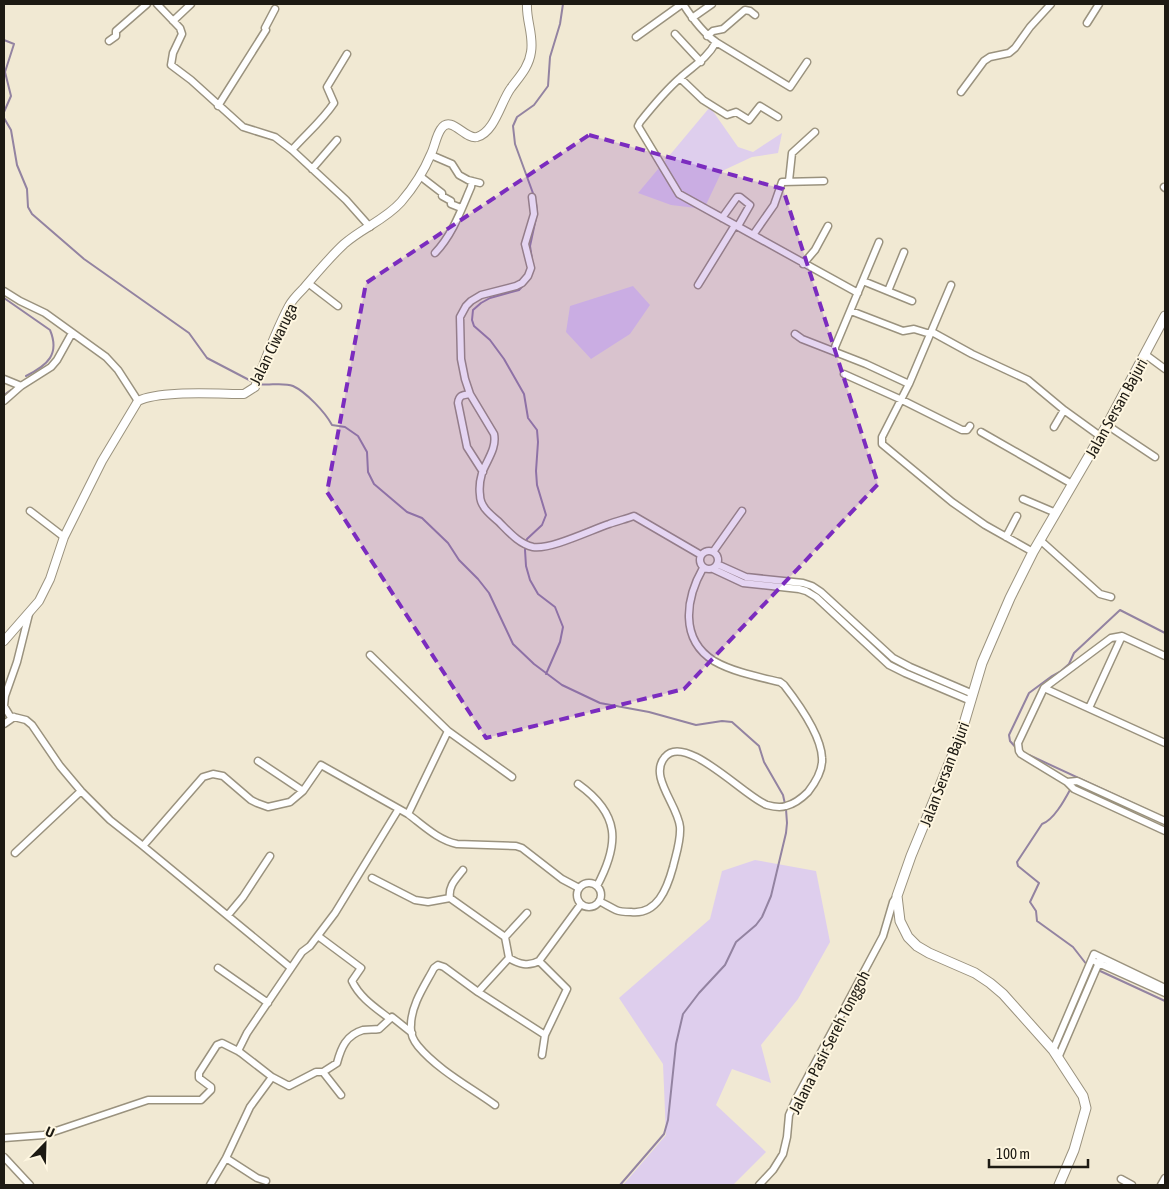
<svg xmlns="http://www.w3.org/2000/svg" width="1169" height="1189" viewBox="0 0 1169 1189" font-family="'Asap Condensed',sans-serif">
<rect width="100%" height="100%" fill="#f1e9d3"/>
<path fill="#deceed" d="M 710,107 L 738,147 L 753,152 L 782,133 L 778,153 L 752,157 L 722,171 L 704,209 L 671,205 L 638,193 Z
M 633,286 L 650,305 L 630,334 L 591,359 L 566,332 L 570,306 Z
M 755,860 L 816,871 L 830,942 L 798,999 L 761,1045 L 771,1083 L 732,1069 L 716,1105 L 766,1152 L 733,1185 L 623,1185 L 666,1135 L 663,1064 L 619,998 L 710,919 L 722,871 Z"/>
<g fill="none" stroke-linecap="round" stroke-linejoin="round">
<path stroke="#9383a1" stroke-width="2" d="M 4,40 L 14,44 L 5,72 L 11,96 L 4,112
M 4,118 L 11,130 L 17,165 L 27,189 L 28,207 L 32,214 L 84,259 L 189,333 L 207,358 L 253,382
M 534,196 L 515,144 L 513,126 L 517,117 L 534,105 L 548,86 L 550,57 L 560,24 L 563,4
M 536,203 L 537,213
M 532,259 L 530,246 L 536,218
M 530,278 L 519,290 L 490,298 L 481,303 L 473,310 L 472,320 L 474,326 L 490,340 L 504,359 L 524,394 L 528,418 L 537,430 L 538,442 L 536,471 L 537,485 L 546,515 L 542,525 L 527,539 L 525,550 L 526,566 L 530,580 L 538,594 L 555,607 L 563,627 L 560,642 L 546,674
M 4,298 L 50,330 C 60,354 48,365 26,376
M 258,384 C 268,386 283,382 293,386 C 306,392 325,412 332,425 L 345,427 L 358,436 L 367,452 L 368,472 L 374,484 L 407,512 L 422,518 L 448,543 L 459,560 L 478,579 L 489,593 L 513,644 L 534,664 L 562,685 L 600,703 L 649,712 L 696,725 L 722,721 L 732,722 L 759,746 L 764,762 L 783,795 L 785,804
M 4,395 L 11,390
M 1018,750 L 1010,741 L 1009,735 L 1029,693 L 1052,676 L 1061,671 L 1069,664 L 1074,653 L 1120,610 L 1165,633
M 1029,755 L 1165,818
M 1071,788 C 1065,799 1054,820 1042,824 L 1017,862 L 1018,866 L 1039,883 L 1030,902 L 1036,911 L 1037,921 L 1073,947 L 1087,965
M 1098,970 L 1165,1001
M 620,1185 L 664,1134 L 668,1120 L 676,1044 L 683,1014 L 699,993 L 725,965 L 736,942 L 756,925 L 762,917 L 771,896 L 786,833 L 787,823 L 786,809"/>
<defs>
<path id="minor" d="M 157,4 L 180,28 L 182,34 L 173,53 L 171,65 L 191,80 L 243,127 L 275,137 L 292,150 L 346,200 L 370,227
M 683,4 C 692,18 702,32 716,42 C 707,59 693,66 680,78 C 665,91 652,107 640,122 L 638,126 L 679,194 L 858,293
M 692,18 L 712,4
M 173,21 L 191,4
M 1087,23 L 1099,4
M 675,34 L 701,62
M 707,36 L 713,31 L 723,29 L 745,10 L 750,11 L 755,15
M 636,37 L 682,4
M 109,41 L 116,36 L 116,31 L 147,4
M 716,42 L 790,87 L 807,62
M 680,78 L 703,100 L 727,115 L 736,112 L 749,120 L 760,106 L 778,117
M 961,92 L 984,61 L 990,57 L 1009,53 L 1015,48 L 1030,27 L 1051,4
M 218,106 L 266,30 L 265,28 L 275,9
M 292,150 C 306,134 322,121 334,103 L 327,87 L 347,54
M 431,155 L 452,164 L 459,175 L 468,180 L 480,183
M 312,169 L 337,140
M 420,176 L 442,193 L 442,196 L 451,201 L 451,204 L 461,208
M 789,181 L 792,153 L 815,132
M 1164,187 L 1165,188
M 532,197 L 534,214 L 525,244 L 531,268 L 528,276 L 522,283 L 516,286 L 481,295 L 471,301 L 466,306 L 460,317 L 461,359 L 465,379 L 470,394 L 494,434 C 497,448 487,460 482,473 C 480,480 479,488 480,495 C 480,507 491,515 499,522 C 509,532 519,544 533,547 C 550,550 591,530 609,524 C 617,521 626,519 634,516 L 701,555
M 722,218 L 737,197 L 740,197 L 750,205 L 738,226
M 753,235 L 774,205 L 782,182 L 824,181
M 435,253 C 453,234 461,210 471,187 L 472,181
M 803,264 L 815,250 L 828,226
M 863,281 L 912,301
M 308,283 L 338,306
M 698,285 L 735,225
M 951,285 L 909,384 L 882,437 L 882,444 L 952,502 L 985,525 L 1033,552
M 4,291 L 20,301 L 45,313 L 106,357 L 118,370 L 138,401
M 888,291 L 904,252
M 851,311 L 903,331 L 914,329 L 927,333 L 932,332 L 972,354 L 1028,380 L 1064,410 L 1054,427
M 795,334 L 802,339 L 866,364 L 909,384
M 835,352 L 835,347 L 879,242
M 1146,355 L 1165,369
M 844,374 L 902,400 L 962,430 L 967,430 L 970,426
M 4,379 L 21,386
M 470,394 C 463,395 459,395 458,403 L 467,447 L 483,472
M 4,401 L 21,386 L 51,367 L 57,360 L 72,333
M 1064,410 L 1100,436
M 1107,425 L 1155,457
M 981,432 L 1072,484
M 1023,499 L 1056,513
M 30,511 L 64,537
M 1006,537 L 1017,516
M 1040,540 L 1100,594 L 1111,597
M700 560a9 9 0 1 1 18 0a9 9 0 1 1-18 0Z
M 713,552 L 742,511
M 717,564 L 746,577 L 803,583 L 812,586 L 821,592 L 893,658 L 910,667 L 973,694
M 713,569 L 743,583 L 799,589 L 806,591 L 816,597 L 889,665 L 905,673 L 971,701
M 29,614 L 17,662 L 5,696 L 4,706 L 10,716 L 26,720 L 32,725 L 60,766 L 81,791 L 110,820 L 143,846 L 291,968
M 1165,656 L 1122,636 L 1111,638 L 1044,688 L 1018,743 L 1019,751 L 1021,754 L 1067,782 L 1074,789 L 1165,831
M 1044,688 L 1165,743
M 1089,708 L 1122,636
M 4,724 L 14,717
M 448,731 L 512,777
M 258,761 L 303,791
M 1067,782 L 1077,781 L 1165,821
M 578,784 C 620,814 620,843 597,886
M 408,814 C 424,826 438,840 457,844 L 516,846 L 522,848 L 562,879 L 579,888
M 143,846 L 203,777 L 213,774 L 223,776 L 251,800 L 257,803 L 268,807 L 290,802 L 303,791 L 321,765 L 408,814 L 448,731 L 370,655
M 15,853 L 81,791
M 372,878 L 415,900 L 428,902 L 450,898 L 505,937 L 509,958 C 519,964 528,967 539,961 L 581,904
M577 895a12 12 0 1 1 24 0a12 12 0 1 1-24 0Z
M 450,898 C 448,886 456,879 463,870
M 599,901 C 605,904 610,907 616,910 C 620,912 626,912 631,912 C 657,915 667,889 673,867 C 676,854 681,841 680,827 C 678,805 648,776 665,757 C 685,732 746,798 767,805 C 774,807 780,808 786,806 C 794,804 802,798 808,792 C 815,783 823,770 822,758 C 821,734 798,703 784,685 L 780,682 C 759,677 733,672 714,661 C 679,639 686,598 703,568
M 228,915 L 243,897 L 270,856
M 318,936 L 361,968 L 352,981 C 360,998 376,1008 390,1019
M 505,937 L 527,913
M 509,958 L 478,992 L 545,1035
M 539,961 L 567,989 L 545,1035 L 542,1055
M 1096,962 L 1165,993
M 218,968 L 268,1003
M 478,992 L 444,967 L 438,965 L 434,968 C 425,985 411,1005 411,1025 C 410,1033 413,1040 418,1046 C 438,1070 470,1087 495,1105
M 1053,1050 L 1094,954 L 1165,988
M 1058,1058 L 1101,958
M 323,1072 L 341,1095
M 272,1077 L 289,1086 L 316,1072 L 323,1072 L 337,1063 C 341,1048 346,1035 363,1030 C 369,1029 374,1030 379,1029 L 392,1017 L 412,1033
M 4,1138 L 44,1135 L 148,1100 L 201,1100 L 211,1090 L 211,1087 L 199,1078 L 199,1073 L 217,1045 L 222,1043 L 238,1051
M 4,1157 L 30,1185
M 226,1158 L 257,1178 L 266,1181
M 1121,1179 L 1132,1185
M 210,1185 L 226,1158 L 250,1107 L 272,1077 L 241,1053 L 238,1051 L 247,1033 L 302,952 L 310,946 L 335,913 L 398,810
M 759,1185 L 773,1170 L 783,1154 L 787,1137 L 789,1115 L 797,1097 L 883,936 L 893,902 L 897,896
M 1161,1185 L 1165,1178"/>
<path id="tertiary" d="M 4,641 L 39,601 L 50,579 L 64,537 L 102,461 L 138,401 C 160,390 218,394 244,394 L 255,387 C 265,360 275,332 289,306 C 292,300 298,294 303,289 C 316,274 329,258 344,244 C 362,228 385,220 401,202 C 413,188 424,171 431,154 C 435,146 436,136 441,129 C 451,114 465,140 477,137 C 495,132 501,101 511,88 C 519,77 529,67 531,52 C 534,36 526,20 527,4"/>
<path id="secondary" d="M 1059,1185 L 1074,1150 L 1086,1108 L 1083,1096 L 1053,1050 L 1003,994 L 990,983 L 975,973 L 929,953 L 917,946 L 908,937 L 900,921 L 897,896 L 911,856 L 960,737 L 982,663 L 1010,598 L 1033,552 L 1107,425 L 1165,316"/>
</defs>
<use href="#minor" stroke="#9a927e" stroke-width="9"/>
<use href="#tertiary" stroke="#9a927e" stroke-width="10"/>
<use href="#secondary" stroke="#9a927e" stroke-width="11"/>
<use href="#minor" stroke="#fff" stroke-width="6"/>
<use href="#tertiary" stroke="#fff" stroke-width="8"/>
<use href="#secondary" stroke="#fff" stroke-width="9"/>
</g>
<path fill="#7b2cbf" fill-opacity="0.2" stroke="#7b2cbf" stroke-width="4" stroke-dasharray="10 6" stroke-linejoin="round" d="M 589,135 L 783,189 L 878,484 L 684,689 L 486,738 L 327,492 L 366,283 Z"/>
<g text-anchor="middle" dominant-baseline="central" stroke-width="4" stroke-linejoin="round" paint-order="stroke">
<g font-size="16" fill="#1d1a13" stroke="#fef6e0">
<text transform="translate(273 344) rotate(-64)">Jalan Ciwaruga</text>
<text transform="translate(1116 408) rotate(-61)">Jalan Sersan Bajuri</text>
<text transform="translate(944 774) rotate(-69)">Jalan Sersan Bajuri</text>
<text transform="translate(829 1042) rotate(-63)">Jalana Pasir Sereh Tonggoh</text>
</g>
</g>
<rect width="1169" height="1189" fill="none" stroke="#1d1a13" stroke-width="10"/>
<g transform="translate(45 1144) rotate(23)" stroke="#fef6e0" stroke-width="4" paint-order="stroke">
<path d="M0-4L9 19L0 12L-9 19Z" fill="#1d1a13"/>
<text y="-8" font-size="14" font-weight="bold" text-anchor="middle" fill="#1d1a13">U</text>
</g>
<path d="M989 1159v8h99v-8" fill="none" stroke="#1d1a13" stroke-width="2.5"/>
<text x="996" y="1159" font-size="15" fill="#1d1a13" stroke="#fef6e0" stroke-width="4" paint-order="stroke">100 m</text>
</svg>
